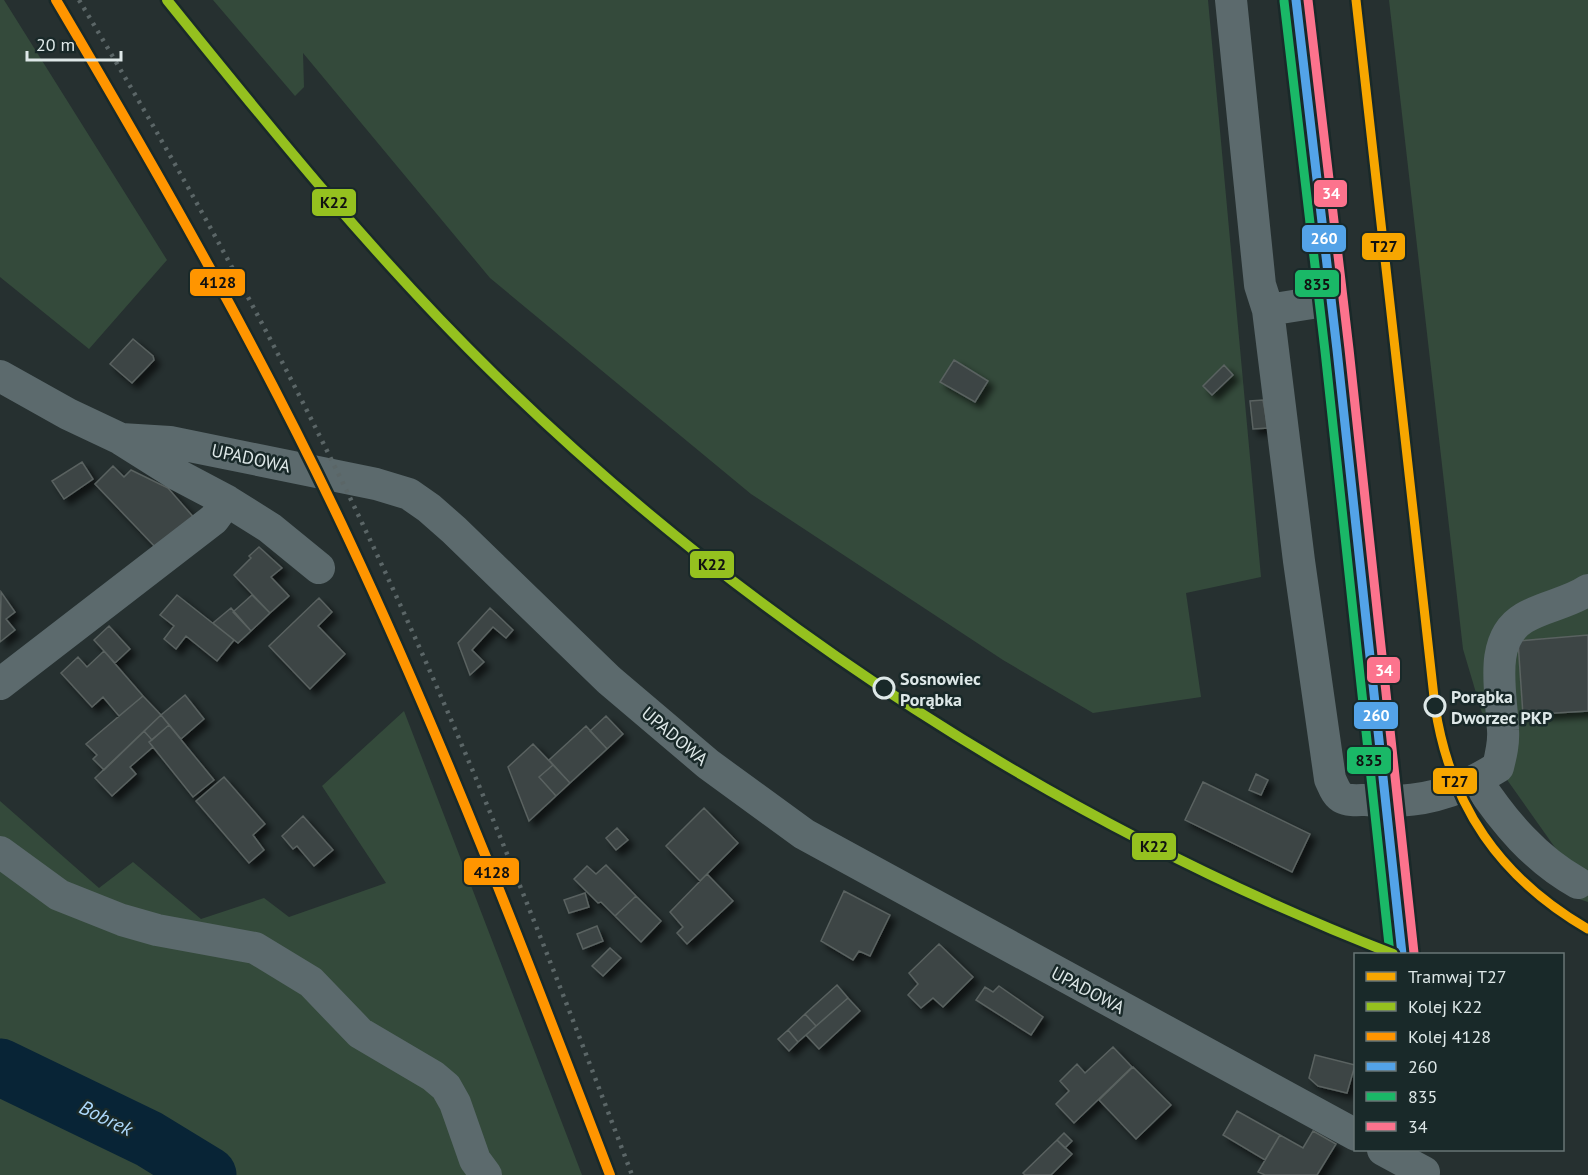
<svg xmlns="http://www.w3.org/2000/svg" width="1588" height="1175" viewBox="0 0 1588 1175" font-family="'PT Sans',sans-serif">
<defs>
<filter id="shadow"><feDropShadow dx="5.5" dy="5.5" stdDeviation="3" flood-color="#0009"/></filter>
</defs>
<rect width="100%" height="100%" fill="#263030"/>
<path fill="#344a3b" d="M 0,0 L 4,0 L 167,260 L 89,349 L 0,277 Z
M 213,0 L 1208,0 L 1261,577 L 1186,593 L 1201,697 L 1093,713 L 1003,660 L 751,494 L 490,278 L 303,53 L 304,87 L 295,96 Z
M 1389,0 L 1588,0 L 1588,902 L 1576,898 L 1573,873 L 1498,767 L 1463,649 Z
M 404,711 L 582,1175 L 0,1175 L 0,801 L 99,888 L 133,862 L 201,919 L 264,898 L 289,917 L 386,883 L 322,786 Z"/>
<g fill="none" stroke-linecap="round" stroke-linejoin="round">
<path stroke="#082436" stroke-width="57" d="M 0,1067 L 149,1139 L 208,1175"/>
</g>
<path fill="#3d4544" stroke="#5a6261" stroke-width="1.5" filter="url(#shadow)" d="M 133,339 L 153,356 L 154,360 L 132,383 L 110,364 Z
M 954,360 L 988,381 L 975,402 L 940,382 Z
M 1224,365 L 1233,375 L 1212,395 L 1203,386 Z
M 1263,400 L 1268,428 L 1253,429 L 1250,401 Z
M 82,462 L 93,479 L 64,499 L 52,481 Z
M 113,466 L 124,477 L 131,470 L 168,488 L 196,520 L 159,551 L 95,484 Z
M 259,547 L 282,568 L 271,577 L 289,596 L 270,613 L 234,575 L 251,558 L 249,556 Z
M 1,592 L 15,612 L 6,619 L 15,630 L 0,642 Z
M 177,595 L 234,640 L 217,661 L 186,636 L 176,649 L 164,639 L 174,626 L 160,615 Z
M 252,595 L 270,613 L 251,631 L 233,612 Z
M 319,598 L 332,612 L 318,626 L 345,654 L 310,689 L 269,646 Z
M 231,608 L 251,631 L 238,643 L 213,623 Z
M 490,608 L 513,630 L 506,638 L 493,627 L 472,650 L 484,662 L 470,675 L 458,643 Z
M 109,626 L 130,649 L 115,663 L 94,640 Z
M 1588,635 L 1588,711 L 1523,715 L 1518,641 Z
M 104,651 L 143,696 L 119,716 L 103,697 L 92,707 L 61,673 L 78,657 L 87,667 Z
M 185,695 L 204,719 L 181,739 L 161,715 Z
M 143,696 L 161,715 L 104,770 L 93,759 L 97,755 L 86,744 Z
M 161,715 L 169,725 L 152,740 L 144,731 Z
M 606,716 L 623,734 L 607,749 L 590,731 Z
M 169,725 L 214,780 L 193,797 L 149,742 Z
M 586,726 L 607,749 L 570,783 L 549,760 Z
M 144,731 L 152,740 L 149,742 L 153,747 L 130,767 L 136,774 L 112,796 L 95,778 Z
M 533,744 L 553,765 L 539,777 L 556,796 L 529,821 L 508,767 Z
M 553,765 L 570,783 L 556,796 L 539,777 Z
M 1256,774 L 1268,780 L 1261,795 L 1249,790 Z
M 224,777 L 265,824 L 253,835 L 264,850 L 249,863 L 196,801 Z
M 1203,782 L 1310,834 L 1292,872 L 1185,820 Z
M 704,808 L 738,843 L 700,881 L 666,846 Z
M 303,816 L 333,850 L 314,866 L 297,846 L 293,849 L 282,836 Z
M 617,828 L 628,840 L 616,850 L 606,838 Z
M 606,865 L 636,896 L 615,916 L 601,902 L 598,903 L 574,879 L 587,866 L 596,874 Z
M 707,874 L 733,901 L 687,944 L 677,933 L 683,927 L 670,912 Z
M 844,891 L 890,915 L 870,956 L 859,951 L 853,960 L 821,941 Z
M 585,893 L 589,907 L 569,913 L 564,900 Z
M 636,896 L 661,921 L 641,942 L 615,916 Z
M 597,926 L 603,941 L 583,949 L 577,934 Z
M 939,944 L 973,977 L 943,1007 L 933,998 L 921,1008 L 908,995 L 918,984 L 909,973 Z
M 610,948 L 621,958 L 603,976 L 592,966 Z
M 837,985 L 848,998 L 816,1026 L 805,1014 Z
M 999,986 L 1043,1017 L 1031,1035 L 976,1000 L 985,987 L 993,992 Z
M 848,998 L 860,1011 L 819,1049 L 806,1035 Z
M 805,1014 L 816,1026 L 798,1042 L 788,1030 Z
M 788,1030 L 798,1042 L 789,1051 L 778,1039 Z
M 1113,1047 L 1132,1067 L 1074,1123 L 1056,1104 L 1069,1091 L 1060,1081 L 1077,1064 L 1085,1073 Z
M 1315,1055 L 1355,1065 L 1347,1093 L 1318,1086 L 1309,1078 Z
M 1133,1067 L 1171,1105 L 1136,1139 L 1099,1100 Z
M 1237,1111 L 1280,1135 L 1265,1160 L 1223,1135 Z
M 1313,1131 L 1336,1144 L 1317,1175 L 1265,1175 L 1258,1172 L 1280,1135 L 1303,1148 Z
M 1064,1133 L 1072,1141 L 1065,1148 L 1057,1140 Z
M 1057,1140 L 1072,1154 L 1051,1175 L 1025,1175 L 1023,1173 Z"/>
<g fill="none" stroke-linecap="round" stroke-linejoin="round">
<path stroke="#5c6a6d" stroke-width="32" d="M 1231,0 L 1260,285 L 1268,310 L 1331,300
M 1296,0 L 1337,350 L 1402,954
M 1268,310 L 1299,561 L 1330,779 C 1333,785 1336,795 1343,798 C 1348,801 1359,800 1366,800 C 1416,805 1456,794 1498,767 C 1501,755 1504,743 1503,730 C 1502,695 1487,640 1524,618 C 1544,606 1569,603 1588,590
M 0,376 L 68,414 L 121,439 L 170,442 L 376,484 L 409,494 L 429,508 L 454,530 L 609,680 L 708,764 L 804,834 L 1356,1135
M 227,501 L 270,528 L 319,568
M 0,684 L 214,519 L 227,501 L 176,474 L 122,440
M 1477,781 C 1504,822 1535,859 1578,883
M 0,852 L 59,895 L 122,920 L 157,930 L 255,948 L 311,982 L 360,1033 L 433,1076 L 446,1087 L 455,1103 L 475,1160 L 486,1175
M 1383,1150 L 1424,1172"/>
<path stroke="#5b6667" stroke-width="4.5" stroke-dasharray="3 6" stroke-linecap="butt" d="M 79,0 C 196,194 304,394 398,600 C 484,788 559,982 632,1175"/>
<defs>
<path id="bus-1" d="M 1296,0 L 1337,350 L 1402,954"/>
<path id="bus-2" d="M 1284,1 L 1325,351 L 1390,954"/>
<path id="bus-3" d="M 1308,0 L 1349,349 L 1414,953"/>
</defs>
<use href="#bus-1" stroke="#192929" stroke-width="14"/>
<use href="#bus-2" stroke="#192929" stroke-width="14"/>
<use href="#bus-3" stroke="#192929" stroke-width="14"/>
<use href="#bus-1" stroke="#53a3e8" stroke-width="9"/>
<use href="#bus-2" stroke="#1ab867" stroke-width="9"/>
<use href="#bus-3" stroke="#fc738d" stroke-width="9"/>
<defs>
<path id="rail-1" d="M 167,0 C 271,129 376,259 495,375 C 750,624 1060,824 1393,954"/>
<path id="rail-2" d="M 56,0 C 160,176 262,354 349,540 C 446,747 528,961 610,1175"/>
</defs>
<use href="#rail-1" stroke="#192929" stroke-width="15"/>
<use href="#rail-2" stroke="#192929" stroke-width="15"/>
<use href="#rail-1" stroke="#95c11f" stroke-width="10"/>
<use href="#rail-2" stroke="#ff9500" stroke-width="10"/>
<defs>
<path id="tram-1" d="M 1356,0 L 1435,706 C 1450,806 1500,878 1588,929"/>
</defs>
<use href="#tram-1" stroke="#192929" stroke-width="14"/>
<use href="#tram-1" stroke="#f7a600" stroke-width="9"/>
</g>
<g fill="#192929" stroke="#dee8e8" stroke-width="3">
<circle cx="884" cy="688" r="10"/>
<circle cx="1435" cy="706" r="10"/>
</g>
<g text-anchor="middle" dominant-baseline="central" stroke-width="5" stroke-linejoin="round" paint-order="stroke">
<g font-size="18" fill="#dee8e8" stroke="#192929">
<text transform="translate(251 458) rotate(12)">UPADOWA</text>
<text transform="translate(675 736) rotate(40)">UPADOWA</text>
<text transform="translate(1088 990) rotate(28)">UPADOWA</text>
</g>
<g font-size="18" font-weight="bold" fill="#dee8e8" stroke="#192929" text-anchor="start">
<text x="900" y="678">Sosnowiec<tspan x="900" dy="21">Porąbka</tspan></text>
<text x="1451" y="696">Porąbka<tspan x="1451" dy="21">Dworzec PKP</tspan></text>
</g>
<g font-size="20" font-style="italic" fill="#add8fa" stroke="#192929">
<text transform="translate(106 1118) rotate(26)">Bobrek</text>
</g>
</g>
<g stroke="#192929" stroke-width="2">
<rect x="1313" y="179" width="35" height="29" rx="6" fill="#fc738d"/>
<rect x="311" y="188" width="46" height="29" rx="6" fill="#95c11f"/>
<rect x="1301" y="224" width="46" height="29" rx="6" fill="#53a3e8"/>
<rect x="1361" y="232" width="45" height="29" rx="6" fill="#f7a600"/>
<rect x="189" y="268" width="57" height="29" rx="6" fill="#ff9500"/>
<rect x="1294" y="269" width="46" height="29" rx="6" fill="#1ab867"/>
<rect x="689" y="550" width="46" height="29" rx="6" fill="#95c11f"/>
<rect x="1366" y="656" width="35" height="28" rx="6" fill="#fc738d"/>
<rect x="1353" y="701" width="46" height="29" rx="6" fill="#53a3e8"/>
<rect x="1346" y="746" width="46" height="29" rx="6" fill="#1ab867"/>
<rect x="1432" y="767" width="46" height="28" rx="6" fill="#f7a600"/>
<rect x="1131" y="832" width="46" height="29" rx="6" fill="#95c11f"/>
<rect x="463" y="857" width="57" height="29" rx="6" fill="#ff9500"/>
</g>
<g font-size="16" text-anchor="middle" font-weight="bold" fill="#fff">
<text x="1331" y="199">34</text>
<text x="1324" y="244">260</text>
<text x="1384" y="676">34</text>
<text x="1376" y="721">260</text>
</g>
<g font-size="16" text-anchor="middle" font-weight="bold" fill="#111">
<text x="334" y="208">K22</text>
<text x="1384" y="252">T27</text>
<text x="218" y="288">4128</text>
<text x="1317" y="290">835</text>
<text x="712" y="570">K22</text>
<text x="1369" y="766">835</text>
<text x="1455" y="787">T27</text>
<text x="1154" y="852">K22</text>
<text x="492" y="878">4128</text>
</g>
<rect x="1354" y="953" width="210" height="198" fill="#192929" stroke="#687575" stroke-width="1.5"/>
<rect x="1366" y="972" width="30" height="9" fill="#f7a600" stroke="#687575" stroke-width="1.5"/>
<text x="1408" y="983" font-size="18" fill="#dee8e8">Tramwaj T27</text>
<rect x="1366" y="1002" width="30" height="9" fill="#95c11f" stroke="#687575" stroke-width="1.5"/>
<text x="1408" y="1013" font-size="18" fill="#dee8e8">Kolej K22</text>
<rect x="1366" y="1032" width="30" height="9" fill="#ff9500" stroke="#687575" stroke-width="1.5"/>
<text x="1408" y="1043" font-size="18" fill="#dee8e8">Kolej 4128</text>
<rect x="1366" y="1062" width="30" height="9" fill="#53a3e8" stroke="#687575" stroke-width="1.5"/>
<text x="1408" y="1073" font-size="18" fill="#dee8e8">260</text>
<rect x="1366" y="1092" width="30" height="9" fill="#1ab867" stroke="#687575" stroke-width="1.5"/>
<text x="1408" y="1103" font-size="18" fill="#dee8e8">835</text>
<rect x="1366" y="1122" width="30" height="9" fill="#fc738d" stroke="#687575" stroke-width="1.5"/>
<text x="1408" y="1133" font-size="18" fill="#dee8e8">34</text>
<path d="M27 51v9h94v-9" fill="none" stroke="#dee8e8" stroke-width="3"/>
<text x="36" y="51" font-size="18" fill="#dee8e8" stroke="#192929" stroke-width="4.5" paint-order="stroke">20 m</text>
</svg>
